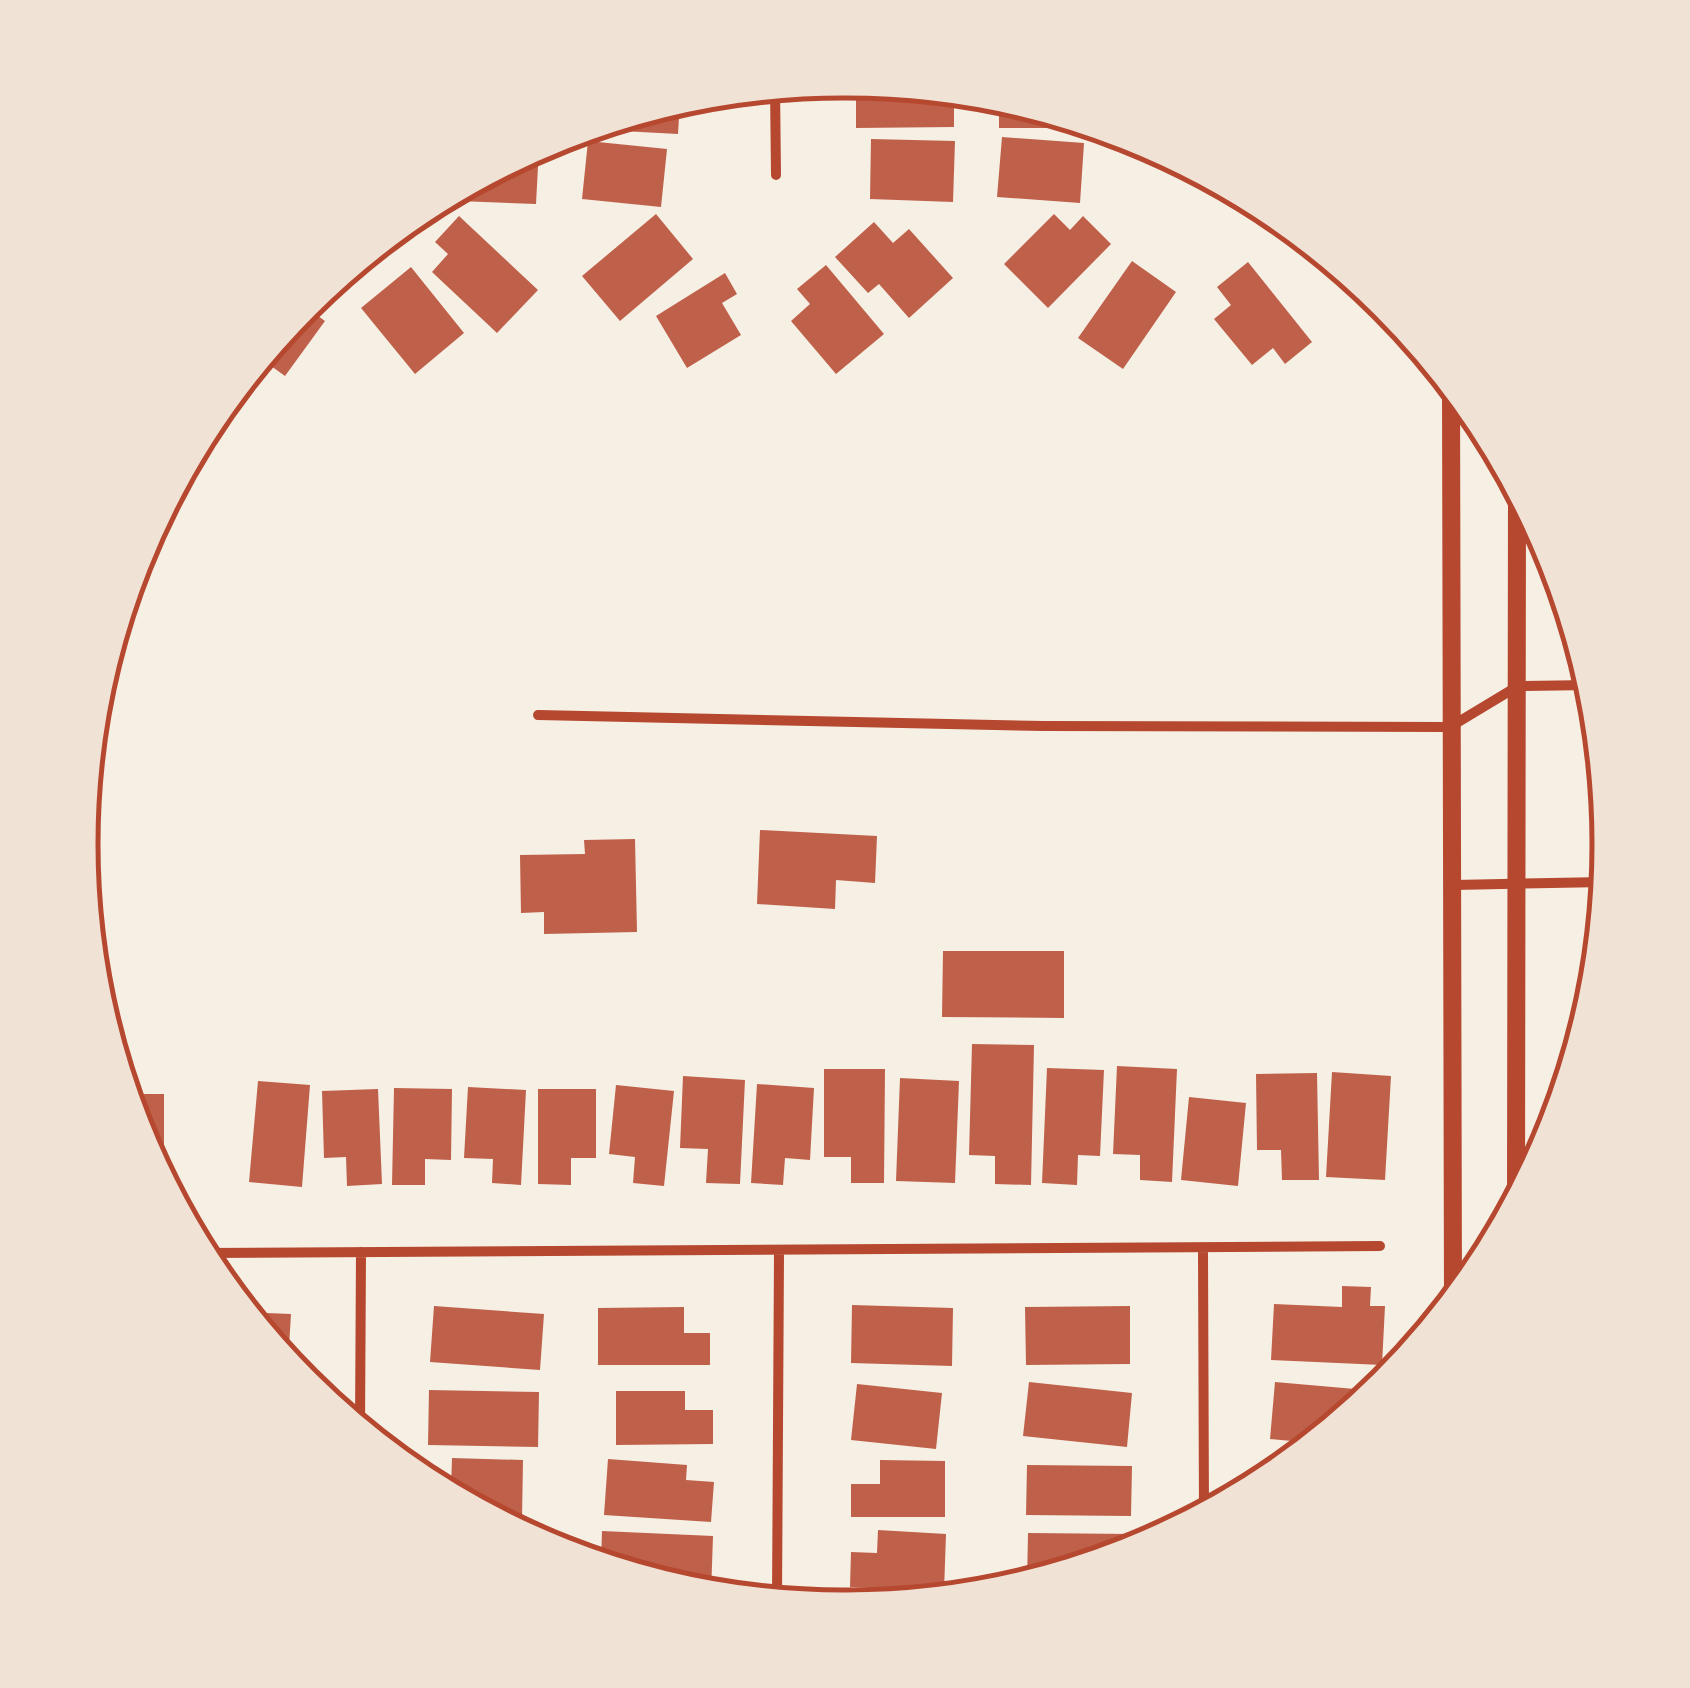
<svg xmlns="http://www.w3.org/2000/svg" width="1690" height="1688" viewBox="0 0 1690 1688" font-family="'Fira Sans Condensed',sans-serif">
<rect width="100%" height="100%" fill="#f6efe4"/>
<path fill="#bf614a" d="M 836,81 L 954,91 L 954,127 L 856,128 L 856,99 L 837,100 Z
M 999,96 L 1101,127 L 1100,128 L 999,128 Z
M 680,100 L 678,134 L 584,129 Z
M 1002,137 L 1084,143 L 1080,203 L 997,197 Z
M 871,139 L 955,141 L 953,202 L 870,199 Z
M 588,141 L 667,149 L 661,207 L 582,199 Z
M 535,147 L 539,148 L 536,204 L 458,201 L 459,188 Z
M 656,214 L 693,259 L 620,321 L 582,276 Z
M 1054,214 L 1070,230 L 1083,216 L 1111,244 L 1048,308 L 1004,264 Z
M 459,216 L 538,290 L 497,333 L 432,272 L 448,254 L 435,242 Z
M 874,222 L 893,243 L 909,229 L 953,278 L 909,318 L 879,284 L 868,293 L 835,257 Z
M 1132,261 L 1176,292 L 1123,369 L 1078,338 Z
M 1248,262 L 1312,342 L 1285,364 L 1273,348 L 1252,365 L 1214,319 L 1231,305 L 1217,287 Z
M 826,265 L 884,334 L 836,374 L 791,321 L 810,304 L 797,289 Z
M 411,267 L 464,333 L 415,374 L 361,308 Z
M 725,273 L 737,294 L 722,303 L 741,335 L 687,368 L 656,316 Z
M 314,296 L 307,308 L 325,321 L 285,376 L 260,358 Z
M 1595,739 L 1599,739 L 1603,786 L 1592,786 Z
M 760,830 L 877,836 L 875,883 L 836,880 L 835,909 L 757,904 Z
M 635,839 L 637,932 L 544,934 L 544,912 L 521,913 L 520,855 L 585,854 L 584,840 Z
M 943,951 L 1064,951 L 1064,1018 L 942,1017 Z
M 1588,955 L 1598,955 L 1588,1013 L 1587,1013 Z
M 972,1044 L 1034,1045 L 1031,1185 L 995,1184 L 995,1156 L 969,1155 Z
M 1117,1066 L 1177,1069 L 1172,1182 L 1140,1180 L 1140,1155 L 1113,1154 Z
M 1047,1068 L 1104,1070 L 1100,1156 L 1078,1155 L 1077,1185 L 1042,1183 Z
M 824,1069 L 885,1069 L 884,1183 L 851,1183 L 851,1157 L 824,1157 Z
M 1332,1072 L 1391,1076 L 1385,1180 L 1326,1177 Z
M 1317,1073 L 1319,1180 L 1282,1180 L 1281,1150 L 1257,1150 L 1256,1074 Z
M 683,1076 L 745,1080 L 740,1184 L 706,1183 L 708,1149 L 680,1148 Z
M 900,1078 L 959,1081 L 955,1183 L 896,1181 Z
M 258,1081 L 310,1085 L 302,1187 L 249,1182 Z
M 757,1084 L 814,1088 L 810,1160 L 785,1158 L 783,1185 L 751,1183 Z
M 616,1085 L 674,1091 L 664,1186 L 633,1183 L 635,1157 L 609,1154 Z
M 468,1087 L 526,1090 L 521,1185 L 492,1183 L 493,1159 L 464,1158 Z
M 394,1088 L 452,1089 L 451,1160 L 425,1159 L 425,1185 L 392,1185 Z
M 378,1089 L 382,1184 L 347,1186 L 346,1157 L 324,1158 L 322,1091 Z
M 538,1089 L 596,1089 L 596,1158 L 571,1158 L 571,1185 L 538,1184 Z
M 126,1094 L 164,1094 L 164,1163 L 153,1163 L 139,1136 Z
M 1189,1097 L 1246,1103 L 1238,1186 L 1181,1180 Z
M 1342,1286 L 1371,1287 L 1370,1306 L 1385,1306 L 1382,1365 L 1271,1360 L 1274,1304 L 1342,1307 Z
M 852,1305 L 953,1308 L 952,1366 L 851,1363 Z
M 434,1306 L 544,1314 L 540,1370 L 430,1362 Z
M 1130,1306 L 1130,1364 L 1026,1365 L 1025,1307 Z
M 684,1307 L 684,1333 L 710,1333 L 710,1365 L 598,1365 L 598,1308 Z
M 245,1312 L 291,1314 L 288,1364 Z
M 1029,1382 L 1132,1393 L 1127,1447 L 1023,1436 Z
M 1275,1382 L 1378,1391 L 1314,1443 L 1270,1439 Z
M 857,1384 L 942,1393 L 936,1449 L 851,1440 Z
M 429,1390 L 539,1392 L 538,1447 L 428,1445 Z
M 616,1391 L 685,1391 L 685,1410 L 713,1410 L 713,1444 L 616,1445 Z
M 1278,1453 L 1299,1455 L 1276,1474 Z
M 452,1458 L 523,1460 L 522,1519 L 494,1519 L 441,1490 L 451,1490 Z
M 608,1459 L 687,1465 L 686,1480 L 714,1482 L 711,1522 L 604,1515 Z
M 880,1460 L 945,1461 L 945,1517 L 851,1517 L 851,1484 L 880,1484 Z
M 1027,1465 L 1132,1466 L 1131,1516 L 1026,1515 Z
M 549,1530 L 549,1548 L 517,1531 Z
M 878,1530 L 946,1534 L 944,1591 L 850,1587 L 851,1552 L 877,1553 Z
M 602,1531 L 713,1536 L 711,1594 L 694,1593 L 601,1564 Z
M 1028,1533 L 1133,1534 L 1133,1551 L 1027,1583 Z
M 857,1600 L 881,1603 L 881,1604 L 857,1607 Z"/>
<g fill="none" stroke-linecap="round" stroke-linejoin="round">
<path stroke="#b5482f" stroke-width="10" d="M 775,87 L 776,175
M 538,715 L 1043,726 L 1450,727 L 1518,686 L 1591,685
M 1454,885 L 1605,882
M 1203,1250 L 1204,1514
M 202,1253 L 1380,1246
M 360,1429 L 361,1252
M 777,1601 L 779,1253"/>
<path stroke="#b5482f" stroke-width="18" d="M 1451,384 L 1453,1301
M 1516,1202 L 1517,489"/>
</g>
<path d="M0 0H1690V1688H0ZM844 98H846A746 746 0 0 1 1592 844V844A746 746 0 0 1 846 1590H844A746 746 0 0 1 98 844V844A746 746 0 0 1 844 98Z" fill="#f1e2d6" fill-rule="evenodd"/>
<path fill="none" stroke="#b5482f" stroke-width="5" d="M844 98H846A746 746 0 0 1 1592 844V844A746 746 0 0 1 846 1590H844A746 746 0 0 1 98 844V844A746 746 0 0 1 844 98Z"/>
</svg>
